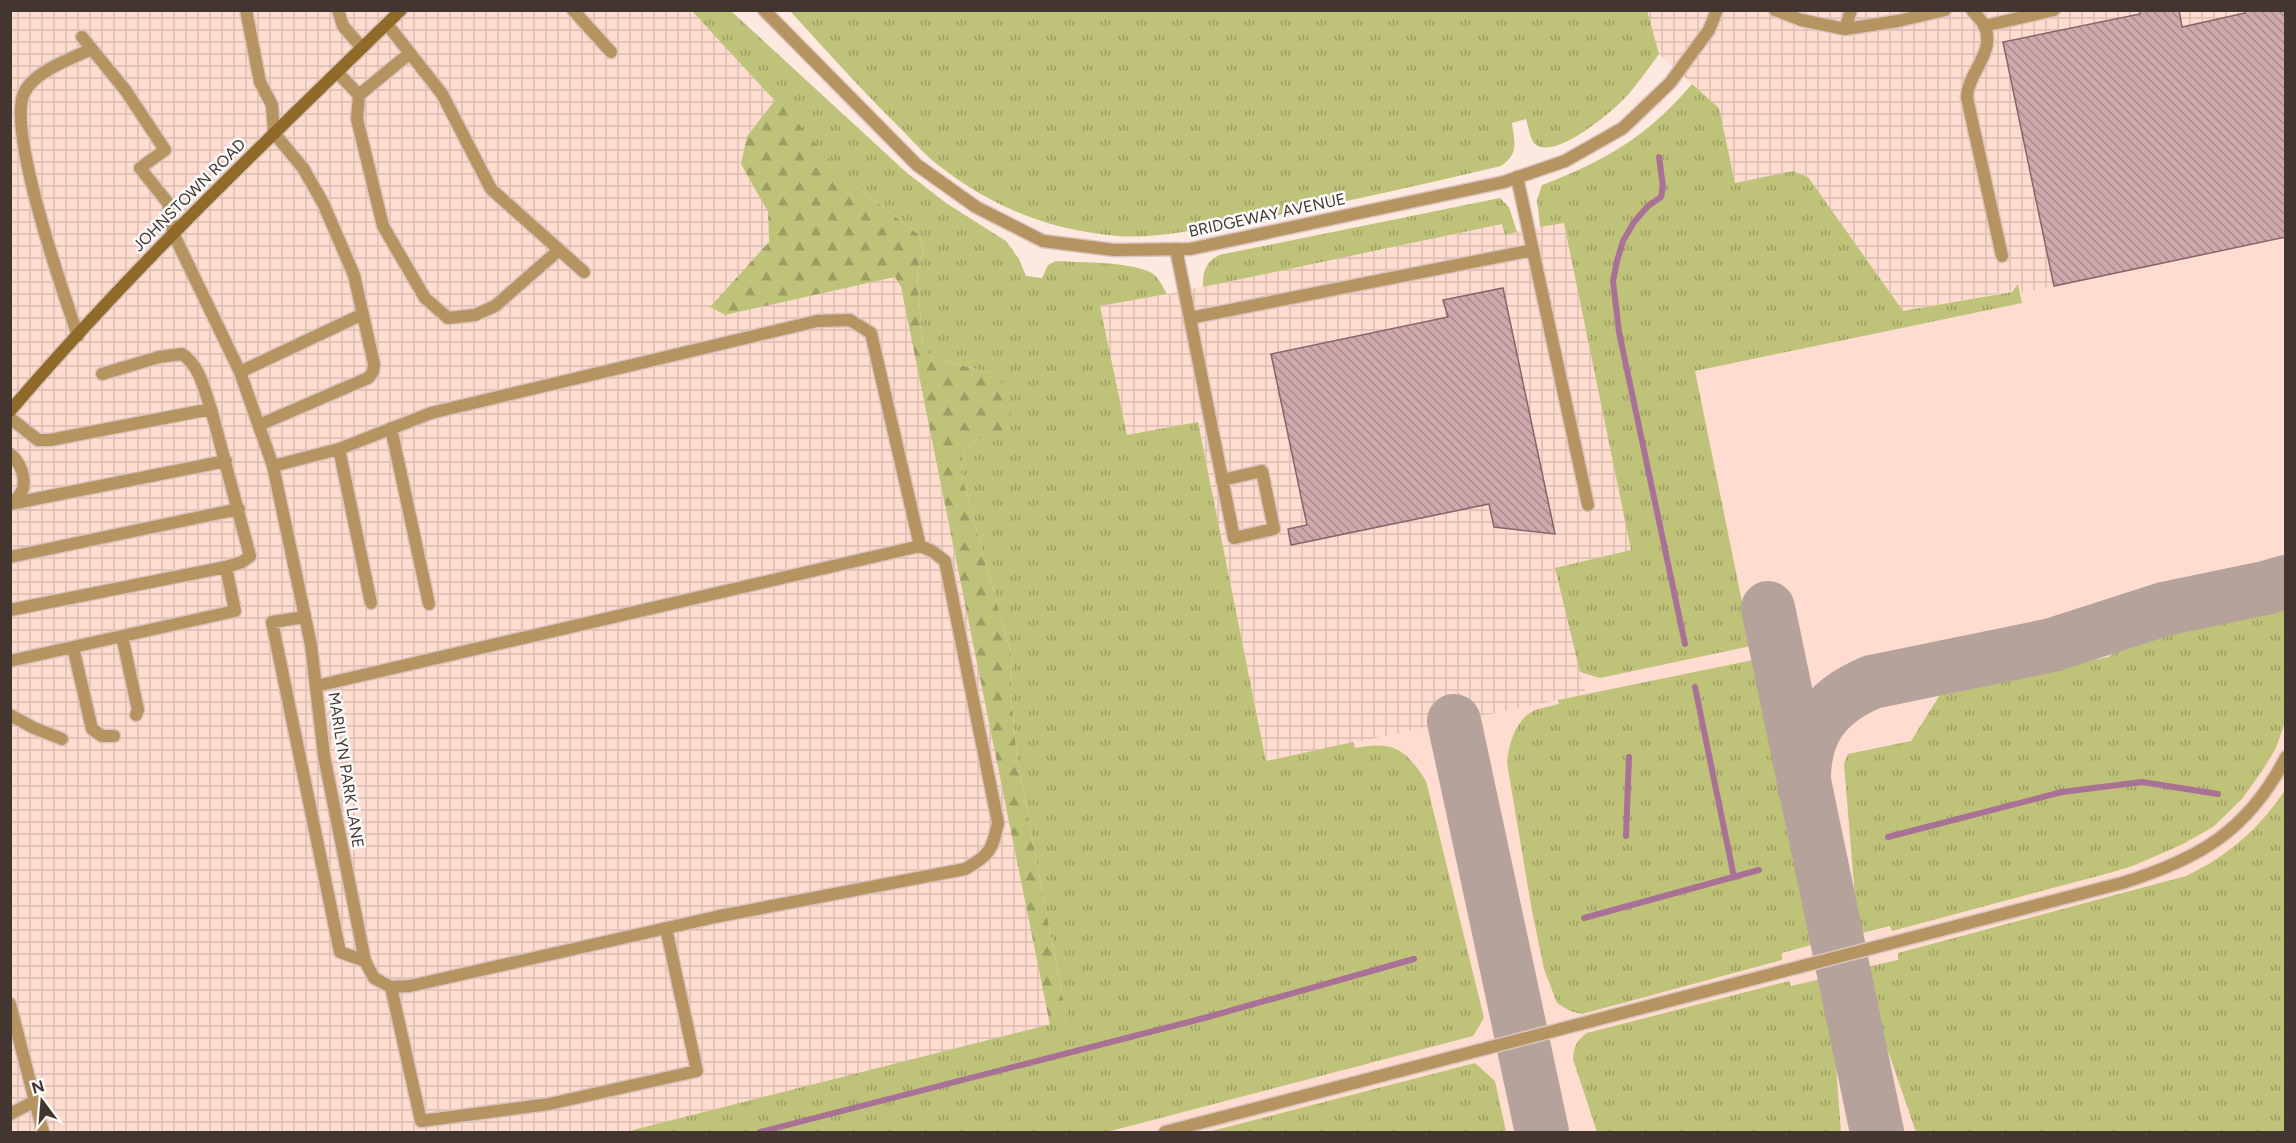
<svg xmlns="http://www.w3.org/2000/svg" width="2296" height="1143" viewBox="0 0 2296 1143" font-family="Figtree,sans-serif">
<defs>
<pattern id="industrial-grid" width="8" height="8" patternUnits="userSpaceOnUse" patternTransform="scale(1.5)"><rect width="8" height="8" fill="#fedccf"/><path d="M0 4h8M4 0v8" fill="none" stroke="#dbbdb2"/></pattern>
<pattern id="grass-tufts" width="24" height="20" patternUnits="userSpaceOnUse" patternTransform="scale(1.5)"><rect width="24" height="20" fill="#bfc279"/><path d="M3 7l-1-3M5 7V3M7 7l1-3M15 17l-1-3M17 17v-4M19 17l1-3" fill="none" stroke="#9d9e64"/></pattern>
<pattern id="forest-firs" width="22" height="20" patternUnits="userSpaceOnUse" patternTransform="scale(1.5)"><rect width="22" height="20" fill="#bfc279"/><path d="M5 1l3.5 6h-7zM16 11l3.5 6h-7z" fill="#9d9e64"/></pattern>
<pattern id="building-back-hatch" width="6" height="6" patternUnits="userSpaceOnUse" patternTransform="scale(1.5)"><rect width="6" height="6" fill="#cda9ad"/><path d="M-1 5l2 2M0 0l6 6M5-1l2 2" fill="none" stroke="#a88a8d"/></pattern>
</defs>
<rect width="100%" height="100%" fill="#fee9e1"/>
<path fill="#fedccf" d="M 1564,222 L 2020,293 L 2285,237 L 2285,1132 L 625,1132 L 1181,991 Z"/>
<path fill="url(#industrial-grid)" d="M 10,11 L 692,11 L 776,99 L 747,135 L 741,164 L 768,212 L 769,242 L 710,307 L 725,315 L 895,277 L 901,287 L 1050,1025 L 625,1132 L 11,1132 Z
M 1647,11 L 2285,11 L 2285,237 L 2020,293 L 2018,285 L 2012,291 L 1903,311 L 1808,177 L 1793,171 L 1735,184 L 1719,108 L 1659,54 Z
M 1564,222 L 1631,550 L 1555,568 L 1586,694 L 1266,761 L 1198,422 L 1127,436 L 1100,306 L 1167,294 L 1503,224 L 1506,234 Z"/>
<path fill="url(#grass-tufts)" d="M 1647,10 L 1659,54 C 1648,69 1637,85 1625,98 C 1612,112 1554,161 1535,144 C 1530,139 1528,125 1526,119 L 1512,123 C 1514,142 1520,153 1501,166 C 1411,187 1321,208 1230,224 C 1193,230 1154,239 1117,236 C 1048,230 992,207 938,165 C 925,155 914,142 902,130 C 863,92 827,51 790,11 Z
M 692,11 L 731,11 L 906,172 L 946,203 L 1006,241 L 1019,259 L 1026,276 L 1042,278 L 1048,265 L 1056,261 C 1084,263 1124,261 1150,272 C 1158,276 1163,287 1167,294 L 1100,306 L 1127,435 L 1198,422 L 1266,761 L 1353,742 L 1355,748 C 1393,741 1405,748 1426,781 L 1484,1018 L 1473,1036 L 1107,1132 L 625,1132 L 1067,1020 L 1017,758 L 1011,693 L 1012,658 L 961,473 L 963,450 L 978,439 L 991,373 L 933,358 L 923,348 L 917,272 L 924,250 L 918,234 L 850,182 Z
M 1692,84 L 1719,108 L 1735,183 L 1793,171 L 1808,177 L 1903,311 L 2012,292 L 2018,284 L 2022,303 L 1695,371 L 1751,646 L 1600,678 L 1580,672 L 1555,568 L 1631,550 L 1564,223 L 1540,227 L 1537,200 L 1542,185 C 1605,161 1648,136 1692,84 Z
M 1500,198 L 1509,207 L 1517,232 L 1505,235 L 1502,224 L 1203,287 C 1203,271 1205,263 1219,255 Z
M 2285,607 L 2285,722 L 2276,748 L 2264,768 L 2242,799 L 2213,827 L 2183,844 L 2135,865 L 2113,872 L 1892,931 L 1890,926 L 1858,934 L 1844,764 L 1848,754 L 1911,741 L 1941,693 L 2108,657 L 2135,639 Z
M 1753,660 L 1815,944 L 1782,953 L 1782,960 L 1582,1014 L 1570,1011 L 1557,1003 L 1544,969 L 1532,911 L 1507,763 C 1508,747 1514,726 1527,715 C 1535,708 1549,707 1559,704 L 1558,700 Z
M 2285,790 L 2285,1132 L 1916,1132 L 1880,1028 L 1866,967 L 1898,960 L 1898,953 L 2186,876 C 2228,856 2260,828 2285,790 Z
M 1821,979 L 1833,1027 L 1841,1132 L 1597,1132 L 1573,1059 C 1574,1046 1577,1040 1587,1033 L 1789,981 L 1791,986 Z
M 1475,1063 L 1495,1081 L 1506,1132 L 1208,1132 Z"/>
<path fill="url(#forest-firs)" d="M 776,99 L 850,182 L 918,234 L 924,250 L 917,272 L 923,348 L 933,358 L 991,373 L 1002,384 L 1011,412 L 1007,433 L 978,439 L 963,450 L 961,473 L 1012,658 L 1011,693 L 1017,758 L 1067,1020 L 1050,1025 L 901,287 L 895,277 L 725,315 L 710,307 L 769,242 L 768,212 L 741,164 L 747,136 Z"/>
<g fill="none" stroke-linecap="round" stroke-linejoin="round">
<path stroke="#a97196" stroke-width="6" d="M 1659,157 L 1663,187 L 1661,197 L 1648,206 L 1634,222 L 1623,241 L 1617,261 L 1613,281 L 1619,332 L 1685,644
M 1695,687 L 1734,877
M 1626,836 L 1629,757
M 1888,837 L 2062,792 L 2142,782 L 2218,794
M 1584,918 L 1759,870
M 760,1132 L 1208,1017 L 1414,959"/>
<path stroke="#b4a29b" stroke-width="54" d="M 1768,608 L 1877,1132
M 1454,721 L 1542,1132
M 1804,786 C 1802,733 1824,702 1872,682 L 2052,645 L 2164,609 L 2265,588 L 2286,582"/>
</g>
<path fill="url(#building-back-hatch)" stroke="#856569" stroke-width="1.5" d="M 2140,10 L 2179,10 L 2182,27 L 2245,13 L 2244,10 L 2286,10 L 2286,237 L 2054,286 L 2003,42 L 2140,14 Z
M 1503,288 L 1555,534 L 1494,527 L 1489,504 L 1291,545 L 1288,529 L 1307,525 L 1271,354 L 1448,317 L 1443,300 Z"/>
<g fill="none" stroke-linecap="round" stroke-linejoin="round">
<defs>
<path id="service" d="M 246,10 L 260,82 L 272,105 L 274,133 L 303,168 L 323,203 L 354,275 L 374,364 L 373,372 L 368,378 L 259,425
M 573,10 L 611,52
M 1775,10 L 1801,20 L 1845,29 L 1898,21 L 1945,10
M 1972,10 C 1975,15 1982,20 1984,25 C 1997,52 1967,73 1967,98 L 2002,256
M 387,24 L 442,94 L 491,189 L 584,272
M 1984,26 L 2054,10
M 1845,29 L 1851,10
M 82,37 L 126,91 L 165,150 L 140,168 L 168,203 L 173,233
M 410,53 L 359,95 L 357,119 L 383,226 L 425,298 L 448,318 L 475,315 L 495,306 L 559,250
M 337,72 L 359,95
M 1517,177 L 1588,505
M 1176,249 L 1234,538 L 1274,529 L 1262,471 L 1222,480
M 1190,318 L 1533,250
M 78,336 C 63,292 7,131 24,93 C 33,72 72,58 92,49
M 240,372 L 363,314
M 102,374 L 159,357 L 182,354 C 200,366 204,389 211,409
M 10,418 L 38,440 L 50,440 L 211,409 L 250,556 L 242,562 L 226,567 L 10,610
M 391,428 L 429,604
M 339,449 L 371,603
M 10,454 C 25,466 31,493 11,502
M 273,466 L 339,449 L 431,413 L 817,321 L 850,320 L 871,333 L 920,546
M 10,504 L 226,461
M 10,557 L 239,509
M 305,617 L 272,622 L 340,952 L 365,961
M 122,636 L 138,710 L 136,715
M 73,647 L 92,729 L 102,736 L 114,736
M 10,661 L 235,611 L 226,567
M 316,686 L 920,546 L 932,551 L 945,561 L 998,823 C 992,850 990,855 965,869 L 720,916
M 10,715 L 34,728 L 62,739
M 391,987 L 421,1121 L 549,1104 L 697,1071 L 666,928
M 10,1004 L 43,1132
M 10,1114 L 35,1101
M 1165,1132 L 2122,883 C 2199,859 2248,831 2286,757"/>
<path id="minor" d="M 338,10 L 343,26 L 362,48
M 173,233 L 240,372 L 273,466 L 311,645 L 324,756 L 365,961 L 374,978 L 391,987 L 410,986 L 720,916"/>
<path id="tertiary" d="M 764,10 L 917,165 L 976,207 L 1043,241 L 1114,250 L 1190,249 L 1504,182 L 1565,161 L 1623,128 L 1670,83 L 1709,30 L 1717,10"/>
<path id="secondary" d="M 10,411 C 131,269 267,140 401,10"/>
</defs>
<use href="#service" stroke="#d9c5be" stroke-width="15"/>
<use href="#minor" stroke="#d9c5be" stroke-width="15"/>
<use href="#tertiary" stroke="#d9c5be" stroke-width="15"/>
<use href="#secondary" stroke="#d9c5be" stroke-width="15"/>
<use href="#service" stroke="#b69461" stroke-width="12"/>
<use href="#minor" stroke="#b69461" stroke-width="12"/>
<use href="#tertiary" stroke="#b69461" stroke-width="12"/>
<use href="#secondary" stroke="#916a29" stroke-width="12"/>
</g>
<g text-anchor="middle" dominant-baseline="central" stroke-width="5" stroke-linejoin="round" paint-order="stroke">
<g font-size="16" fill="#433631" stroke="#fbfbfb">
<text transform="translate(189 195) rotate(-45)">JOHNSTOWN ROAD</text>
<text transform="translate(1267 215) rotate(-12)">BRIDGEWAY AVENUE</text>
<text transform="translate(346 770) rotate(81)">MARILYN PARK LANE</text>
</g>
</g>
<rect width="2296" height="1143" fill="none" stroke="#433631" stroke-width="24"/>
<g transform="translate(42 1101) rotate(344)" stroke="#fbfbfb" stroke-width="4.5" paint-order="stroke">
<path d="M0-4.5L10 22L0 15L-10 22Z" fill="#433631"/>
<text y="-9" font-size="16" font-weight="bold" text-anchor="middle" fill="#433631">N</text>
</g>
</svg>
